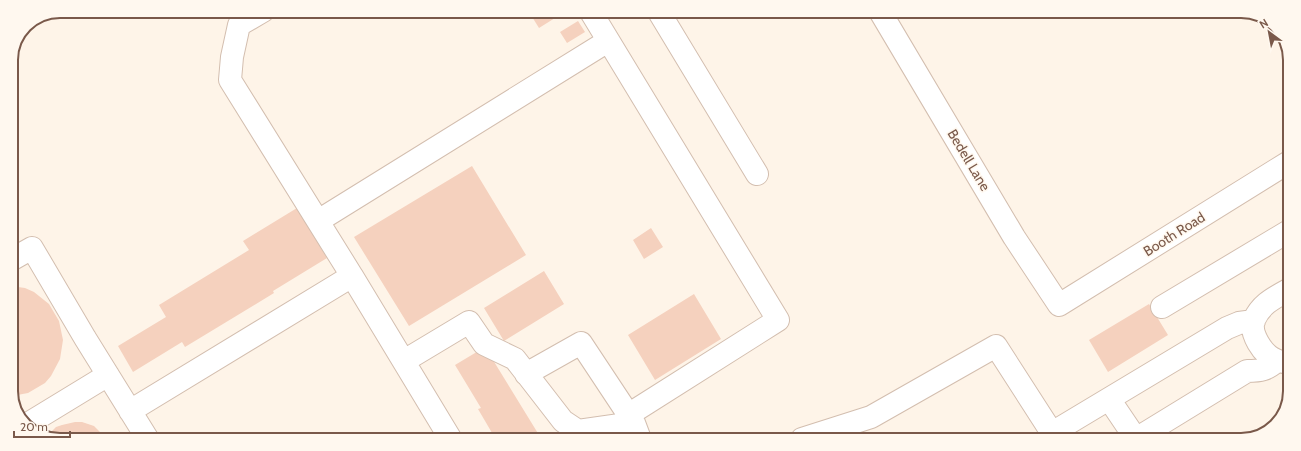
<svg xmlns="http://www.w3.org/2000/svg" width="1301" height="451" viewBox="0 0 1301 451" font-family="Cabin,sans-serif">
<rect width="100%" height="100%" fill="#fef4e8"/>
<path fill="#f5d1be" d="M 529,12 L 562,12 L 563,13 L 539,28 Z
M 578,21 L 585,32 L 567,43 L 560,32 Z
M 472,166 L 526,255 L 409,326 L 354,237 Z
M 297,208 L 327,258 L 273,291 L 274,293 L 185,347 L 182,342 L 133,372 L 118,346 L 166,317 L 159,305 L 249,250 L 243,241 Z
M 651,228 L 663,247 L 644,259 L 633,240 Z
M 544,271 L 564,304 L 504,341 L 484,308 Z
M 11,286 L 25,288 L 34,292 L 49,304 L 59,321 L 63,340 L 60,359 L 51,376 L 45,383 L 28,393 L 12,396 Z
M 694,294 L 721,339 L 655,380 L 628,335 Z
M 1149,304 L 1168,335 L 1108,372 L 1089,340 Z
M 485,347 L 539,435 L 534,439 L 495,438 L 478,409 L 481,408 L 455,365 Z
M 75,422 L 82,422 L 94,426 L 106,438 L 46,437 L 56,427 L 62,425 Z"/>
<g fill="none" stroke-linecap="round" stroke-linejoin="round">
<defs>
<path id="minor" d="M 263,11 L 239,25 L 232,57 L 230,80 L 352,276
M 591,12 L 778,320 L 628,415
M 659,12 L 757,174
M 881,13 L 1014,237 L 1059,305 L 1289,162
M 318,221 L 608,41
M 11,260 L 32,248 L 85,338 L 147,438
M 1162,307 L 1289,231
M 404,361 L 469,322 L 484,344 L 515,359 L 563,421 L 578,431 L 581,439
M 1288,362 C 1284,362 1279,362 1276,360 C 1263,355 1249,333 1254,320 C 1261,304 1274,298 1288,290
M 526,374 L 581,343 L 634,423
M 1109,399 L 1136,439 L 1247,371 C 1261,371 1266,370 1277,361
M 130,411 L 352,276 L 450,438
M 26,425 L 108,375
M 578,431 L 634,423 L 640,439
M 802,439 L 871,417 L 996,346 L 1052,433 L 1227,328 L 1239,323 L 1254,321"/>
</defs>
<use href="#minor" stroke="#d3beaf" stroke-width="24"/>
<use href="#minor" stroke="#fff" stroke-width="22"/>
</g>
<g text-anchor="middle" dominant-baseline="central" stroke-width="3" stroke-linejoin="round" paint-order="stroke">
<g font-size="14" fill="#7a594a" stroke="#fff8ef">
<text transform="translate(969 160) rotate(59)">Bedell Lane</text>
<text transform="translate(1174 234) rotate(-32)">Booth Road</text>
</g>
</g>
<path d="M0 0H1301V451H0ZM60 18H1241A42 42 0 0 1 1283 60V391A42 42 0 0 1 1241 433H60A42 42 0 0 1 18 391V60A42 42 0 0 1 60 18Z" fill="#fff8ef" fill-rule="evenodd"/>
<path fill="none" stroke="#7a594a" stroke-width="2" d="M60 18H1241A42 42 0 0 1 1283 60V391A42 42 0 0 1 1241 433H60A42 42 0 0 1 18 391V60A42 42 0 0 1 60 18Z"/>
<g transform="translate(1269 32) rotate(328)" stroke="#fff8ef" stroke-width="3" paint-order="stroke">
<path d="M0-3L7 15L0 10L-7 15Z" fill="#7a594a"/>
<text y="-6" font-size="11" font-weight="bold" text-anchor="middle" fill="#7a594a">N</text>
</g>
<path d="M14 431v6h56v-6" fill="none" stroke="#7a594a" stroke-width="2"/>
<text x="20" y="431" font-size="12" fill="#7a594a" stroke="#fff8ef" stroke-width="3" paint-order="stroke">20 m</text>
</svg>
